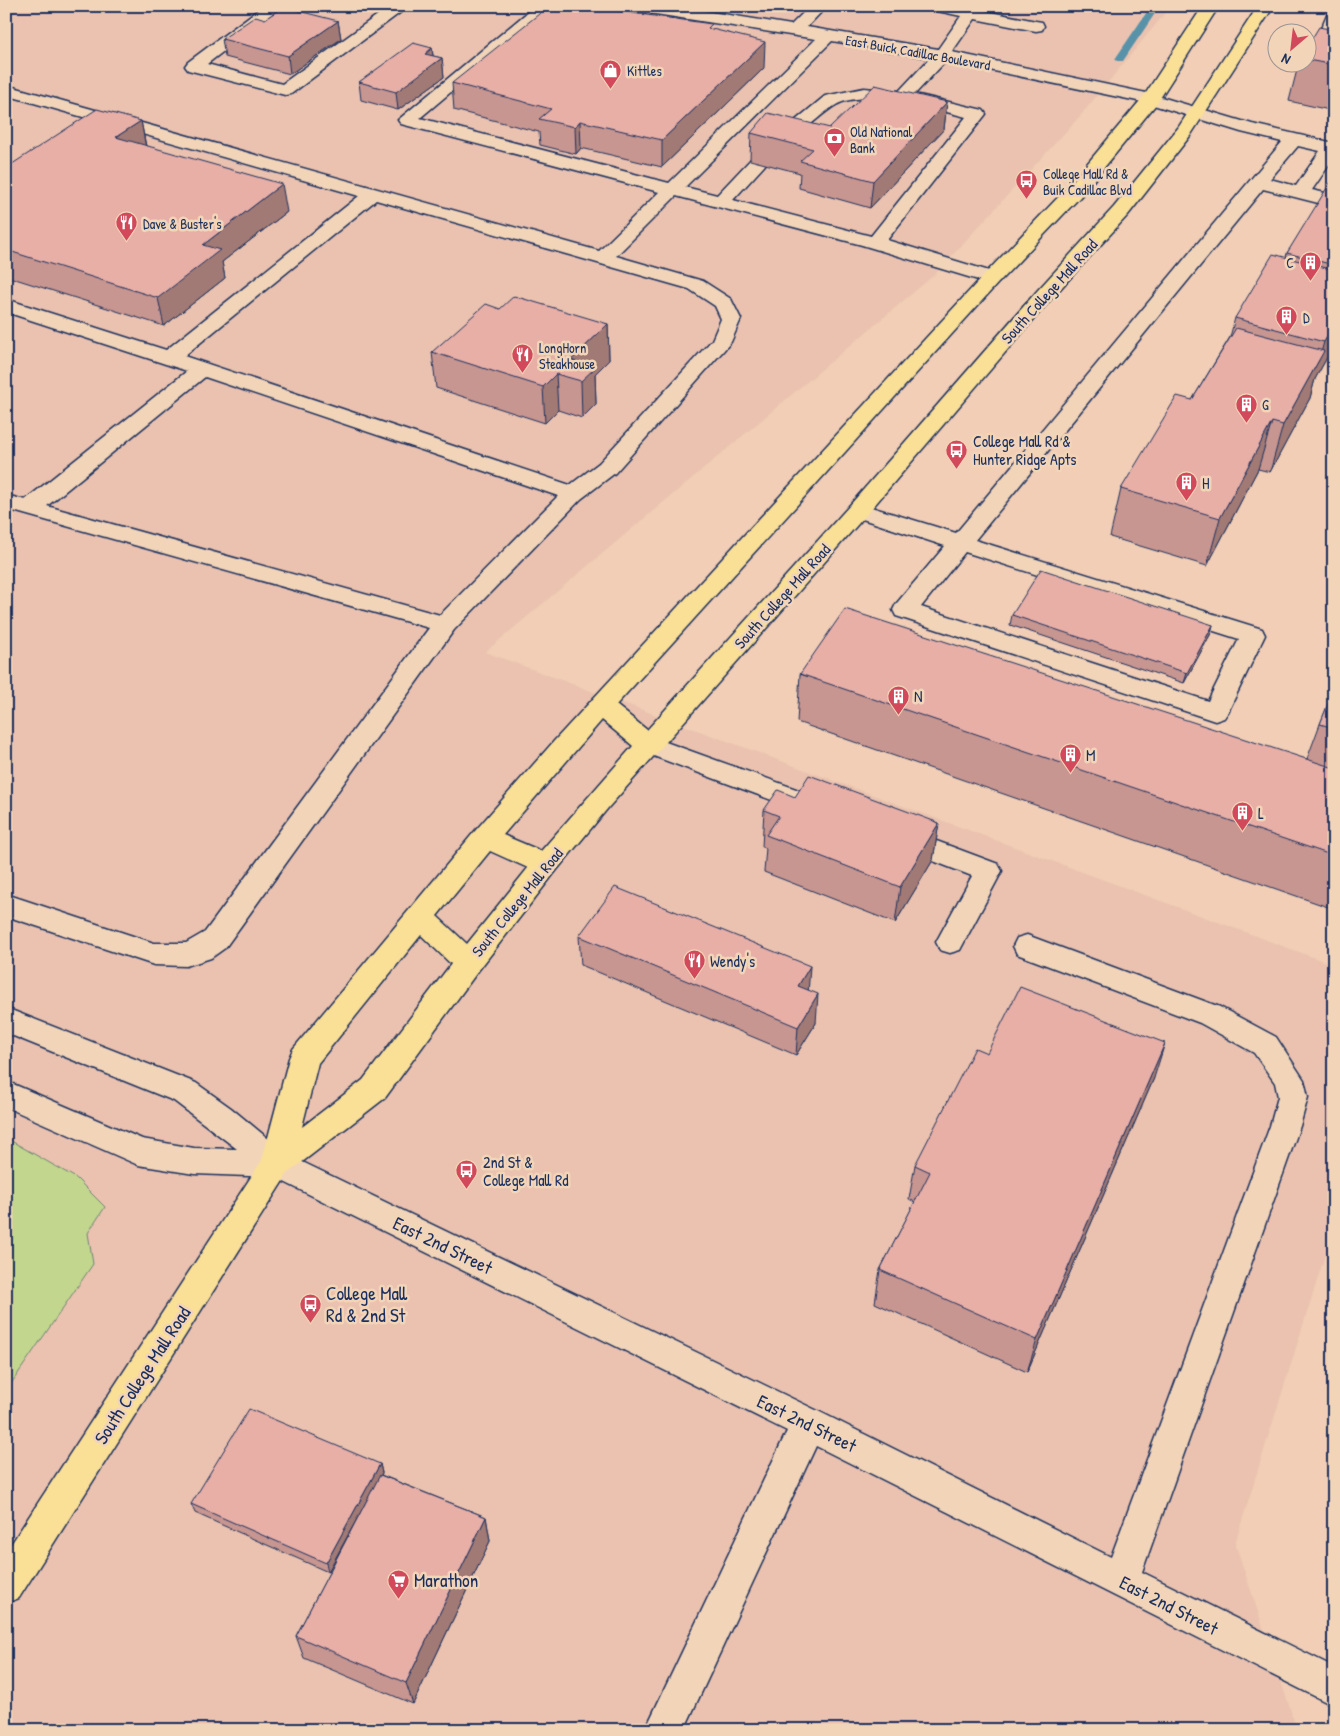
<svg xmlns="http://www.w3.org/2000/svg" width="1340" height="1736" viewBox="0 0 1340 1736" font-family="'Patrick Hand',sans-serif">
<rect width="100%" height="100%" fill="#f1ceb5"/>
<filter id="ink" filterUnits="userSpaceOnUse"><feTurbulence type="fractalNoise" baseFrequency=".02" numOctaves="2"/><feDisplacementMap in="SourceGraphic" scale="10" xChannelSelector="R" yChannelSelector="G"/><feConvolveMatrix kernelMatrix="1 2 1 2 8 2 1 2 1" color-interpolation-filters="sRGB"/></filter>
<g filter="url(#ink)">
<path fill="#eac2af" d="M 6,6 L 1171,6 L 1080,116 L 934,275 L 485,652 L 1334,965 L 1334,1226 L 1235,1543 L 1297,1730 L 6,1730 Z"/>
<path fill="#c2d78d" stroke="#6e8376" d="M 6,1138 L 76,1178 L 105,1207 L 88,1233 L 93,1264 L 6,1391 L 6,1239 L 12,1207 L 6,1201 Z"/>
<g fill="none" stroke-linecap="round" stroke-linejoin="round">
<path fill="#5992a9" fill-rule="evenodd" d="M 1151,6 L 1160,6 L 1123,61 L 1117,61 L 1115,59 Z"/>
<defs>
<path id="minor" d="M 263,6 L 282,6 L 207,64 L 282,84 L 390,6 L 409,6 L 291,94 L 285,95 L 188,70 L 185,66 L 188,62 Z
M 535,6 L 553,6 L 420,118 L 669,183 L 816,39 L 636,11 L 630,9 L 628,6 L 673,6 L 791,25 L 810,6 L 827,6 L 807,27 L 938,49 L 961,16 L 928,9 L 926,6 L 960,6 L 1036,21 L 1042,22 L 1044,26 L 1042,30 L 1036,31 L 975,19 L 952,52 L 1151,94 L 1252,124 L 1334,143 L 1334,158 L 1312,190 L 1334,195 L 1334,207 L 1263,189 L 975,540 L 1262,629 L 1265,635 L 1228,712 L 1224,718 L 1215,721 L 1206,718 L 896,616 L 893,610 L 896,604 L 945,546 L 850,515 L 847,510 L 850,505 L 858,503 L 956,533 L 1282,142 L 1241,132 L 1147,103 L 946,61 L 915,94 L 983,110 L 986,114 L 887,240 L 999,274 L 1002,278 L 999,282 L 992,284 L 985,282 L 862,245 L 676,196 L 616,256 L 703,281 L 731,299 L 741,319 L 731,342 L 615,473 L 581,499 L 454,630 L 225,948 L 211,958 L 186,966 L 154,965 L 6,916 L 6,894 L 154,943 L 186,943 L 205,932 L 429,628 L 6,509 L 6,495 L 25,500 L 187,371 L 6,312 L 6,299 L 166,350 L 359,196 L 6,95 L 6,85 L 599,251 L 659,192 L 401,124 L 398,120 ZM 832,41 L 930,58 L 899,91 L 864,88 L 825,96 L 773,139 L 770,143 L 773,147 L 779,148 L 785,147 C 799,135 822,113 836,105 C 865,88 934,109 966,117 L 871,236 L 733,200 L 764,166 L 767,162 L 764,158 L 758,157 L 752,158 L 717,195 L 685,187 ZM 1298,146 L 1320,151 L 1296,186 L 1270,179 ZM 376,200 L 689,289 L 715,306 L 721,319 L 712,340 L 599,463 L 570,485 L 184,356 ZM 205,377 L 558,496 L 440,615 L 47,506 ZM 965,552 L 1239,639 L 1208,701 L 921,607 Z
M 1334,10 L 1334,35 L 1327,38 L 1321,37 L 1319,33 L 1328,12 Z
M 649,736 L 821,798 L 825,805 L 821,812 L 812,815 L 640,751 L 636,745 L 640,739 Z
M 899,827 L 998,864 L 1002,871 L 960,950 L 950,953 L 940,950 L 936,942 L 972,876 L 889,844 L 885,837 L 889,830 Z
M 1027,935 L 1220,1007 L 1276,1037 L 1304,1080 L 1308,1097 L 1300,1126 L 1142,1572 L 1334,1667 L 1334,1706 L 816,1446 L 684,1730 L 645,1730 L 787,1431 L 274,1177 L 194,1174 L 138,1165 L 6,1107 L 6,1081 L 142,1139 L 194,1148 L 237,1149 L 174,1101 L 6,1033 L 6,1008 L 196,1083 L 231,1108 L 288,1155 L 820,1412 L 1111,1557 L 1270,1126 L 1278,1097 L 1275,1083 L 1254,1053 L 1200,1023 L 1017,954 L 1013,946 L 1017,938 Z"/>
<path id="major" d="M 1203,6 L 1219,6 L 1157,103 L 1080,197 L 999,282 L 616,705 L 647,730 L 850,505 L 1037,291 L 1114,207 L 1178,128 L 1258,6 L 1274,6 L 1190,136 L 1128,215 L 1051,299 L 866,515 L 608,808 L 556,871 L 478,971 L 385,1098 L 288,1173 L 19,1598 L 6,1603 L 6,1552 L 262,1160 L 289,1058 L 293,1049 L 475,831 L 555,740 L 985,274 L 1066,189 L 1144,96 ZM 602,720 L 633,746 L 541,851 L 503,835 ZM 490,851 L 528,868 L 467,944 L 437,916 ZM 421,935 L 451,964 L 363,1080 L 302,1127 L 318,1063 Z"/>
</defs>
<use href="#minor" stroke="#1b2f5e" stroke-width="3"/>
<use href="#major" stroke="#1b2f5e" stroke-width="3"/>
<use href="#minor" fill="#f2d5b8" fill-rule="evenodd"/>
<use href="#major" fill="#fadf96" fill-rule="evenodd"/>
</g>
<path fill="#c89690" stroke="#1b2f5e" d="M 265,19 L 338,21 L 341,39 L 290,74 L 225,57 L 222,39 Z
M 712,29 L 764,68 L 662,167 L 581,148 L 576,154 L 540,145 L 539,132 L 454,110 L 452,83 Z
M 1334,30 L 1334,111 L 1289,101 L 1299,62 L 1308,62 L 1308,45 Z
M 432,48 L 433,56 L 442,58 L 444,77 L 398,110 L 361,100 L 359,82 Z
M 947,102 L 944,129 L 870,208 L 799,188 L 800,173 L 750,160 L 751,133 L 830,128 Z
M 141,121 L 146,146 L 287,212 L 222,262 L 225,278 L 164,326 L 6,276 L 6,168 Z
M 1334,184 L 1334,345 L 1315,379 L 1310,398 L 1270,472 L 1258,469 L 1207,566 L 1110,537 L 1121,489 L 1192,400 L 1230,337 L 1235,318 L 1286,258 L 1287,253 Z
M 500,309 L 608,324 L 609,360 L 595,374 L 596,404 L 582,418 L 558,410 L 545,423 L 436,388 L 432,352 Z
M 1012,615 L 1213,625 L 1210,635 L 1184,683 L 1010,625 Z
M 800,674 L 1307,759 L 1320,724 L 1334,689 L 1334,892 L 1328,907 L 797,722 Z
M 795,797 L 939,823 L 933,860 L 895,923 L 764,872 L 766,848 L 762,847 L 764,810 Z
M 579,936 L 808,990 L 816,1023 L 796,1055 L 581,965 Z
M 987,1053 L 1154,1078 L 1027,1372 L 875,1303 L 880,1270 L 915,1202 L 909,1199 L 915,1165 Z
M 380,1464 L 382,1473 L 381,1475 L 486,1517 L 490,1541 L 413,1704 L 304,1658 L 296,1636 L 363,1508 L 328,1572 L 195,1513 L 191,1504 Z"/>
<path fill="#a27a75" stroke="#1b2f5e" d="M 338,21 L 341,39 L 290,74 L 288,56 Z
M 765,42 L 764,68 L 662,167 L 662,140 Z
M 432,48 L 434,64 L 442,58 L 444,77 L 398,110 L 396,92 L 425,54 Z
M 947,102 L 944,129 L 870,208 L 873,181 Z
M 141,121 L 146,148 L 116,137 Z
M 580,121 L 581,148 L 576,154 L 575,127 Z
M 282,184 L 287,212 L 222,262 L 225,278 L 164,326 L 158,298 L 203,245 Z
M 608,324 L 609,360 L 595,374 L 596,404 L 582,418 L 581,381 L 571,360 Z
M 1334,324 L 1334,345 L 1315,379 L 1310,398 L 1270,472 L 1283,425 L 1319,360 L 1324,342 Z
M 556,374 L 558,410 L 545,423 L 543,387 Z
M 1272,422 L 1258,469 L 1207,566 L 1220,518 Z
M 1213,625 L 1210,635 L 1184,683 L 1187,673 Z
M 939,823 L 933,860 L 895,923 L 900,887 Z
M 810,966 L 808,995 L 798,986 Z
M 818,994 L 816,1023 L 796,1055 L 798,1027 Z
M 1165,1043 L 1154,1078 L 1027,1372 L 1037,1340 Z
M 380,1464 L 382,1473 L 328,1572 L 326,1563 Z
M 486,1517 L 490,1541 L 413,1704 L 406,1683 Z"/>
<path fill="#e8afa7" stroke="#1b2f5e" d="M 549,6 L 582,6 L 712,24 L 708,28 L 765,42 L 662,140 L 580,121 L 575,127 L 539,119 L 551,109 L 452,83 Z
M 283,7 L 338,21 L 288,56 L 222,39 L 256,16 L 265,19 Z
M 1319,27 L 1334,30 L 1334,65 L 1308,60 L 1308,45 Z
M 413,43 L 432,48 L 425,54 L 442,58 L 396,92 L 359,82 Z
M 875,85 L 947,102 L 873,181 L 800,161 L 813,149 L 751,133 L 768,113 L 830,128 Z
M 97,109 L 141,121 L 116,137 L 282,184 L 203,245 L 220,250 L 158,298 L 6,250 L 6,168 Z
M 1330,183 L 1334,184 L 1334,265 L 1287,253 Z
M 1273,254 L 1334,270 L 1334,324 L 1324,342 L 1235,318 Z
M 514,296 L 608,324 L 571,360 L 595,368 L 581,381 L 556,374 L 543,387 L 432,352 L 486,304 L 500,309 Z
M 1236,328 L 1324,351 L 1283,425 L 1272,422 L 1220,518 L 1121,489 L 1177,396 L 1192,400 Z
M 1041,569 L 1213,625 L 1187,673 L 1012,615 Z
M 845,609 L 1334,768 L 1334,856 L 800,674 Z
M 1334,689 L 1334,728 L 1320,724 Z
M 809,775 L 939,823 L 900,887 L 766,835 L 779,816 L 764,810 L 778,790 L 795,797 Z
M 615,887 L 810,966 L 798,986 L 818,994 L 798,1027 L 579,936 Z
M 1020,987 L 1165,1043 L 1037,1340 L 880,1270 L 930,1172 L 915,1165 L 975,1048 L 987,1053 Z
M 249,1409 L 380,1464 L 326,1563 L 191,1504 Z
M 380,1475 L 486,1517 L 406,1683 L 296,1636 Z"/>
</g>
<defs>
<symbol id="shop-pin" viewBox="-11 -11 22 30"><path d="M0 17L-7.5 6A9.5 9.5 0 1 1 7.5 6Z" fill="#d1495b" stroke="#f2d5b8"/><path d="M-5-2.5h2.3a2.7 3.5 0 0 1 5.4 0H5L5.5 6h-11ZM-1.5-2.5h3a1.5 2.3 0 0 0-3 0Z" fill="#fff"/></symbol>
<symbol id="bank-pin" viewBox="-11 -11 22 30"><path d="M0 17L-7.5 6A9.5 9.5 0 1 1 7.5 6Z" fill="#d1495b" stroke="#f2d5b8"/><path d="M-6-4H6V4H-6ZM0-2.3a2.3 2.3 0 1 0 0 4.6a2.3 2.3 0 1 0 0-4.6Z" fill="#fff"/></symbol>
<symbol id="bus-pin" viewBox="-11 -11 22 30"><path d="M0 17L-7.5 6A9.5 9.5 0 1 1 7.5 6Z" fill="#d1495b" stroke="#f2d5b8"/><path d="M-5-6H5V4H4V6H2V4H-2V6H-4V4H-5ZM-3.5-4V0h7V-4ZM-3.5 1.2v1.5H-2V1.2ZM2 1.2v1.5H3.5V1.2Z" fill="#fff"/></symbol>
<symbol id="restaurant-pin" viewBox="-11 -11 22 30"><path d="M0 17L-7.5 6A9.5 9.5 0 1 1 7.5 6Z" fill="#d1495b" stroke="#f2d5b8"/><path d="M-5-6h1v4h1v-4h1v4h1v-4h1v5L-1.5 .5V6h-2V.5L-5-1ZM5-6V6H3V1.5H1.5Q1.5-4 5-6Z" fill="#fff"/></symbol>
<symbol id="building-pin" viewBox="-11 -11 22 30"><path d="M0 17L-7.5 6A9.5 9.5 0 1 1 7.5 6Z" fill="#d1495b" stroke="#f2d5b8"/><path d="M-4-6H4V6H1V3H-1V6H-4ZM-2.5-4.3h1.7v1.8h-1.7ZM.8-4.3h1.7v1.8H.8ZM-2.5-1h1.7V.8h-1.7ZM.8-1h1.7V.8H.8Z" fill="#fff"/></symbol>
<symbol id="supermarket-pin" viewBox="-11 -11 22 30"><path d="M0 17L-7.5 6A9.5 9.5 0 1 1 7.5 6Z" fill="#d1495b" stroke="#f2d5b8"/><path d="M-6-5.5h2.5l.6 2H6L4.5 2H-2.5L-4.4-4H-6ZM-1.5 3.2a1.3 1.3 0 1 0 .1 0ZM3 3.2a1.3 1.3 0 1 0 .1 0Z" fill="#fff"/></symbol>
</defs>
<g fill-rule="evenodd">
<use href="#shop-pin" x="598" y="58" width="25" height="34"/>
<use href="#bank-pin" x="822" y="126" width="25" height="34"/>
<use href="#bus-pin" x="1014" y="168" width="25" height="34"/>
<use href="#restaurant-pin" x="114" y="210" width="25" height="34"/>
<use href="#building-pin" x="1298" y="250" width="25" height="34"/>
<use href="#building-pin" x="1274" y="304" width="25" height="34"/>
<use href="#restaurant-pin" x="510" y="342" width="25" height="34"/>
<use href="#building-pin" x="1234" y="392" width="25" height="34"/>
<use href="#bus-pin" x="944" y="438" width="25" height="34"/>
<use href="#building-pin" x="1174" y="470" width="25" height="34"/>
<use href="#building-pin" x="886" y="684" width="25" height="34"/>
<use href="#building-pin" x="1058" y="742" width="25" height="34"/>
<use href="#building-pin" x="1230" y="800" width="25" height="34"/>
<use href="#restaurant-pin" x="682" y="948" width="25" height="34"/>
<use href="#bus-pin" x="454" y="1158" width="25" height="34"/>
<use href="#bus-pin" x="298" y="1292" width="25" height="34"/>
<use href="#supermarket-pin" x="386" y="1568" width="25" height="34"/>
</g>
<g text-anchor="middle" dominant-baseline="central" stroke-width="5" stroke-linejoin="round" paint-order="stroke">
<g font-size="14" fill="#1b2f5e" stroke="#f2d5b8">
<text transform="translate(918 52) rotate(10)">East Buick Cadillac Boulevard</text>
</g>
<g font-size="14" fill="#1b2f5e" stroke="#f2d5b8" text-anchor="start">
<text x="627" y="70">Kittles</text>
<text x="850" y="131">Old National<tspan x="850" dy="16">Bank</tspan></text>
<text x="1043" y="173">College Mall Rd &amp;<tspan x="1043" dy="16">Buik Cadillac Blvd</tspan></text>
<text x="143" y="223">Dave &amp; Buster's</text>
<text x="1294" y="262" text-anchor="end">C</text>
<text x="1303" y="317">D</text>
<text x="539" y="347">LongHorn<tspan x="539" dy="16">Steakhouse</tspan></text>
<text x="1262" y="404">G</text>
</g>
<g font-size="16" fill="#1b2f5e" stroke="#f2d5b8">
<text transform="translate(1049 291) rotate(-48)">South College Mall Road</text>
<text transform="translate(782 596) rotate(-48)">South College Mall Road</text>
<text transform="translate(517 902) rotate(-51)">South College Mall Road</text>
</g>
<g font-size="16" fill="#1b2f5e" stroke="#f2d5b8" text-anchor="start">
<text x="973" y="441">College Mall Rd &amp;<tspan x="973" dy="18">Hunter Ridge Apts</tspan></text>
<text x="1202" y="483">H</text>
<text x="914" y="696">N</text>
<text x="1086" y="755">M</text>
<text x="1258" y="813">L</text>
<text x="710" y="961">Wendy's</text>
<text x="483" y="1162">2nd St &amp;<tspan x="483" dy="18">College Mall Rd</tspan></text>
</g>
<g font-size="19" fill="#1b2f5e" stroke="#f2d5b8">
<text transform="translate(443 1245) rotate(26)">East 2nd Street</text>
<text transform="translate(142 1375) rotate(-57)">South College Mall Road</text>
<text transform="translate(807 1423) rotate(26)">East 2nd Street</text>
<text transform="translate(1169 1605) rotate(27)">East 2nd Street</text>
</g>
<g font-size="19" fill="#1b2f5e" stroke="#f2d5b8" text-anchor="start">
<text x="326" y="1293">College Mall<tspan x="326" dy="22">Rd &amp; 2nd St</tspan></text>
<text x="414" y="1580">Marathon</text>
</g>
</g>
<rect width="1340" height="1736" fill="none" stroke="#f2d5b8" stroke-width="25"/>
<rect x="12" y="12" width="1315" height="1711" fill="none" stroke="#1b2f5e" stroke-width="2" filter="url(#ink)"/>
<g transform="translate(1292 48) rotate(208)"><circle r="24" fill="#f2d5b8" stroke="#9c9394"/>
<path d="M0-4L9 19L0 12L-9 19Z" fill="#d1495b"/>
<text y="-8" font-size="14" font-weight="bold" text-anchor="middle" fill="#1b2f5e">N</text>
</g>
</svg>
